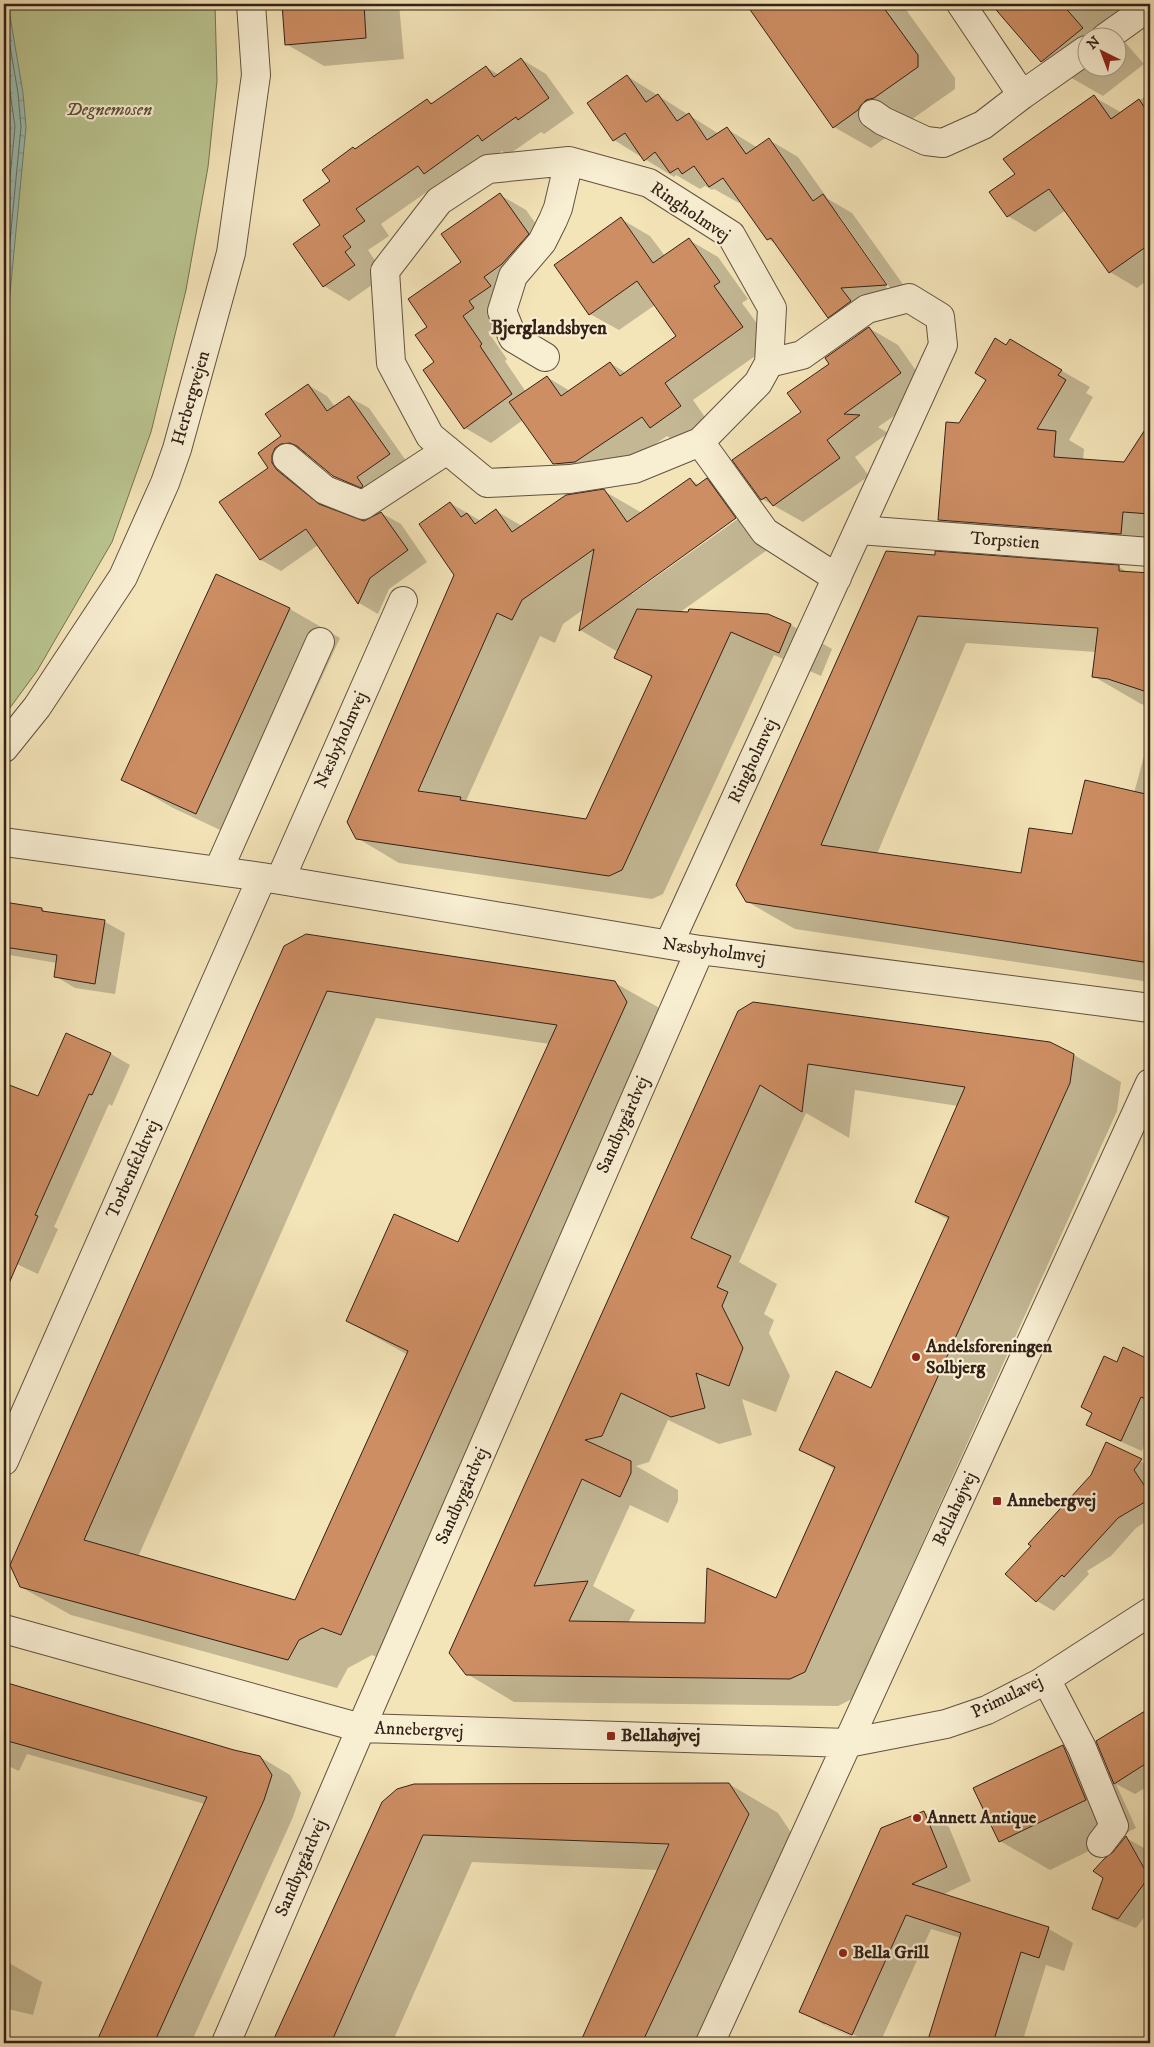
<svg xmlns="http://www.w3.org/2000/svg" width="1154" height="2047" viewBox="0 0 1154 2047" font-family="'IM FELL DW Pica',serif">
<defs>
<pattern id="water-ripples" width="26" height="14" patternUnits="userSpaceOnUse" patternTransform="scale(1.25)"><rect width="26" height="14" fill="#9cbfb3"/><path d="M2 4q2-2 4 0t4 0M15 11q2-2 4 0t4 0" fill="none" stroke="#809b91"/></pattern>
</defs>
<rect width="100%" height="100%" fill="#f4e5b9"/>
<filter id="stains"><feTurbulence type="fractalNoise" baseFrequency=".004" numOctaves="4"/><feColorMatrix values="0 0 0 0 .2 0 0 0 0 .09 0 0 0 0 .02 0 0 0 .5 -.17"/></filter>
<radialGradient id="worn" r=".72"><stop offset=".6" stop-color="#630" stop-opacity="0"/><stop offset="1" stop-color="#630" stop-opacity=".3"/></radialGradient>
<path fill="#bac590" stroke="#767354" d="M 4,4 L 215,4 L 217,81 L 208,167 L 186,290 L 151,432 L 112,542 L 37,671 L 4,716 Z"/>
<path fill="url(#water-ripples)" stroke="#728075" d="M 4,4 L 8,4 L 23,93 L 26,127 L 8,314 L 4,318 Z"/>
<path fill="#0003" fill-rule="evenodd" d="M 283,4 L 399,4 L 404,59 L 324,66 L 286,44 Z
M 747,4 L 902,4 L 955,78 L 955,89 L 871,148 L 834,127 Z
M 993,4 L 1149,4 L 1116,32 L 1144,64 L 1103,96 L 1042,61 ZM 1086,38 L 1116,38 L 1116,68 L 1086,68 Z
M 521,59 L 546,74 L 574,113 L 544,134 L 541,132 L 508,155 L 502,151 L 450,188 L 441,182 L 381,224 L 389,236 L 368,250 L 376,262 L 370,267 L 379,280 L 349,301 L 324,286 L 322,226 L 332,181 L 356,150 L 427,100 L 434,104 L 486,67 L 499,75 Z
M 627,76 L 719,134 L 727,129 L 758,148 L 769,140 L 798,157 L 828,199 L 852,213 L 915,301 L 879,319 L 867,327 L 898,345 L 930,391 L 878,427 L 888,433 L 855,457 L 869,476 L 803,522 L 762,499 L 734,460 L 803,412 L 830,364 L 860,335 L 829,317 L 778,245 L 768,239 L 741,201 L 739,203 L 714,189 L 712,190 L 705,186 L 700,189 L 676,175 L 674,177 L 614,140 ZM 835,214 L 838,214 L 891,289 L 889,291 Z
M 1150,93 L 1150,278 L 1137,288 L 1110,272 L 1066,210 L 1035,232 L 1008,216 L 1017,174 L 1094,97 L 1122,113 Z
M 500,195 L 526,210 L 554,249 L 528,279 L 509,292 L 500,324 L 488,332 L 507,359 L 505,361 L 526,392 L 547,377 L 570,391 L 610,363 L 626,373 L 678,337 L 655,305 L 619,330 L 590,314 L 621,219 L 650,236 L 665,256 L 689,240 L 718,257 L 748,299 L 742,303 L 772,344 L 693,400 L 709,423 L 680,444 L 667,436 L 605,479 L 583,480 L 554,463 L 523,420 L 491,443 L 465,428 L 436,362 L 428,327 Z
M 1010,341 L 1090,387 L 1086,393 L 1093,397 L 1069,440 L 1084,449 L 1083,460 L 1125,463 L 1150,424 L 1150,540 L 968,536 L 939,520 L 959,425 Z
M 308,385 L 327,396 L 335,407 L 349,397 L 369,408 L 409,465 L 382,498 L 354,487 L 334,475 L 308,454 L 301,454 L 296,483 L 329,509 L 364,522 L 381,513 L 401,524 L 427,562 L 389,589 L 378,614 L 359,603 L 318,545 L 281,571 L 261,560 L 221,503 L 270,468 L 260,453 L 282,437 Z
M 690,479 L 699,485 L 707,479 L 749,504 L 777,543 L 679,613 L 768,615 L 791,625 L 832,649 L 821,676 L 774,655 L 663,894 L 652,899 L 399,863 L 357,838 L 456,574 L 450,503 L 481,521 L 496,511 L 522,526 L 604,491 L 642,513 ZM 740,514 L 742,516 L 632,594 L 632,591 ZM 584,609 L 580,630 L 618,652 L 616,657 L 653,678 L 587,821 L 466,801 L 540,636 L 555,643 L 563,624 Z
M 936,556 L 1119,567 L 1129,573 L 1150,575 L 1150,706 L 1141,704 L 1093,676 L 1096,652 L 966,643 L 877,854 L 1022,874 L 1073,836 L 1134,793 L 1150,734 L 1150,982 L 795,929 L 746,901 Z
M 216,576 L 290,609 L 340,638 L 246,842 L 173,808 L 123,779 Z
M 4,903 L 42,909 L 48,913 L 105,922 L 125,933 L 115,994 L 75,988 L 55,976 L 57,963 L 4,954 Z
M 285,947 L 615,983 L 665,1011 L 390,1663 L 372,1655 L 348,1668 L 337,1688 L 71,1615 L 21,1587 ZM 376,1018 L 550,1044 L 458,1244 L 347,1321 L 408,1355 L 296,1601 L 138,1557 Z
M 739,1012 L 1074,1055 L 1121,1082 L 1117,1111 L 852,1699 L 838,1706 L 514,1702 L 467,1674 ZM 855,1090 L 958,1106 L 916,1202 L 949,1220 L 872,1389 L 801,1450 L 836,1470 L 776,1600 L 706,1624 L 628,1623 L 635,1610 L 593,1586 L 630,1505 L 668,1523 L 678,1501 L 678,1490 L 636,1466 L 649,1462 L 668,1420 L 719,1444 L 752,1435 L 742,1399 L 776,1412 L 790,1376 L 769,1333 L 774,1320 L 764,1314 L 777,1284 L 739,1262 L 806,1113 L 849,1138 Z
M 67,1035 L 111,1054 L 130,1065 L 112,1106 L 109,1104 L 54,1227 L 58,1229 L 38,1274 L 4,1258 L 4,1084 L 38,1098 Z
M 1124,1349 L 1150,1362 L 1150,1432 L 1142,1451 L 1108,1436 L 1088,1425 Z
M 1131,1456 L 1149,1466 L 1145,1474 L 1150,1480 L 1150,1519 L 1136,1528 L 1111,1556 L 1087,1571 L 1089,1574 L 1054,1611 L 1037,1601 Z
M 4,1683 L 233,1751 L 260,1757 L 290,1775 L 301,1793 L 293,1817 L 191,2043 L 97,2043 L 205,1804 L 27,1754 L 19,1771 L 4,1764 Z
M 1150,1710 L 1150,1785 L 1135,1794 L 1116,1784 L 1136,1828 L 1050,1870 L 1000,1841 L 1062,1746 L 1111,1774 L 1098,1742 Z
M 729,1784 L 778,1813 L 798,1843 L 704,2043 L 581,2043 L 659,1870 L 472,1862 L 392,2043 L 274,2043 L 383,1803 Z
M 924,1812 L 949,1827 L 971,1881 L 942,1895 L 1049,1929 L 1073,1943 L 1064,1971 L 1046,1965 L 1022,2043 L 929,2043 L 961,1938 L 931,1929 L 880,2043 L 866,2043 L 826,2026 L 801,2011 ZM 825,2022 L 859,2037 L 858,2039 L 825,2025 Z
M 1126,1838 L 1144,1848 L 1150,1859 L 1150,1910 L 1136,1928 L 1112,1919 L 1094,1909 L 1114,1853 Z
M 4,1960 L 42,1982 L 33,2015 L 4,2008 Z"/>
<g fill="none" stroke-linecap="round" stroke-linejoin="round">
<path stroke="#687066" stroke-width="1" d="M 4,11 L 18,93 L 21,127 L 4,303
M 4,48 L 15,127 L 4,238
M 4,94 L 7,127 L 4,161"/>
</g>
<path fill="#ce8e64" stroke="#332118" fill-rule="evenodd" d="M 282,4 L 364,4 L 366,38 L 285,45 Z
M 746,4 L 881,4 L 918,55 L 918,67 L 874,98 L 866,100 L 861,105 L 858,110 L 833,128 Z
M 991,4 L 1062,4 L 1083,28 L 1041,62 Z
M 521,58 L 549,98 L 518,120 L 516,117 L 482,141 L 478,135 L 424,174 L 418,166 L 356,209 L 365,221 L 343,236 L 351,247 L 345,252 L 355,265 L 323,287 L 293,244 L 320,225 L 303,200 L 330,181 L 322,170 L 353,147 L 355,149 L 427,99 L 431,104 L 486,66 L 494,77 Z
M 627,75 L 646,102 L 658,94 L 677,121 L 689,113 L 707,140 L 727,127 L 746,154 L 769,138 L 813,201 L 823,194 L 887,285 L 841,288 L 851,301 L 828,318 L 771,238 L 767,240 L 723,178 L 709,187 L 694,166 L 682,174 L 678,168 L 670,173 L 655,152 L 644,161 L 625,133 L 613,141 L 587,103 Z
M 1094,95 L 1111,119 L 1139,99 L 1150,116 L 1150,244 L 1109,273 L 1049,189 L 1007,217 L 989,192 L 1015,174 L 1003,159 Z
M 500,193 L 529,234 L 502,264 L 484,277 L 491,286 L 469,301 L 474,308 L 463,316 L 482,344 L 480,346 L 512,394 L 464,429 L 423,370 L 434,362 L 415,335 L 427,327 L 408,299 L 461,262 L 441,234 Z
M 621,217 L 653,263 L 689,238 L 720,282 L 714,286 L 743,327 L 665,383 L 681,406 L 650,428 L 642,417 L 575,462 L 553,464 L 509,402 L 547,376 L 561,396 L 610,362 L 620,376 L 676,336 L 637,281 L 589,315 L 554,265 Z
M 869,327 L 901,373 L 844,414 L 860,415 L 827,440 L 840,458 L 773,506 L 766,497 L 761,500 L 732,460 L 801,412 L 787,393 L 829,364 L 825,358 Z
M 995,338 L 1006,345 L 1010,339 L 1062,370 L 1058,375 L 1066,380 L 1037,429 L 1056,431 L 1054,457 L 1124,462 L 1150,422 L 1150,514 L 1123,512 L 1121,534 L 938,520 L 946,422 L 959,423 L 986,380 L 975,373 Z
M 308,384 L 327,411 L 349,396 L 390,454 L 357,477 L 363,486 L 361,488 L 333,476 L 297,446 L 290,443 L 281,444 L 275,448 L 272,455 L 272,463 L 277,470 L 319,504 L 364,521 L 381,512 L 408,550 L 370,578 L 358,604 L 306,529 L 260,560 L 219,502 L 268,468 L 258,453 L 281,436 L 265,414 Z
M 690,478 L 696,486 L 707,478 L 736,518 L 579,631 L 594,549 L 522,600 L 512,620 L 497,613 L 418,791 L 461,797 L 460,800 L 586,819 L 652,676 L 614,658 L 637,609 L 688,612 L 689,609 L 768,614 L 791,624 L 779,653 L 731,632 L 622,870 L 609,876 L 356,839 L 347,822 L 454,575 L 419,524 L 450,502 L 461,517 L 467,513 L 475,524 L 496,509 L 512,532 L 566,495 L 604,489 L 627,522 Z
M 886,551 L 935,555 L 935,551 L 1119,565 L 1119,571 L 1150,573 L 1150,693 L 1108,679 L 1092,677 L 1098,628 L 918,616 L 821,845 L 1021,873 L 1029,828 L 1072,834 L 1085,780 L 1150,795 L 1150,963 L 746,902 L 736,885 Z
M 216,574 L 290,608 L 196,814 L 121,780 Z
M 4,902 L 42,908 L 42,911 L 105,920 L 95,984 L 54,977 L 57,955 L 4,947 Z
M 306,934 L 615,981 L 627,1002 L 341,1635 L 322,1628 L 299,1640 L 288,1660 L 20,1587 L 10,1565 L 284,946 ZM 327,991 L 557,1025 L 458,1242 L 394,1214 L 346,1321 L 408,1351 L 295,1600 L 84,1540 Z
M 753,1002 L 1050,1042 L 1074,1054 L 1070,1083 L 805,1672 L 790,1679 L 466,1675 L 449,1653 L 738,1011 ZM 808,1064 L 965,1087 L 915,1202 L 949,1217 L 871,1388 L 836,1371 L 799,1450 L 835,1467 L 776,1598 L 707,1568 L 705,1623 L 569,1621 L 588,1581 L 534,1586 L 582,1479 L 620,1497 L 631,1473 L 631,1461 L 585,1440 L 602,1436 L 621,1393 L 671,1417 L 705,1408 L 696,1373 L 729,1386 L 743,1348 L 722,1306 L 728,1292 L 717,1287 L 731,1256 L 691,1238 L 760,1085 L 802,1112 Z
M 66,1033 L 111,1053 L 92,1095 L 89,1094 L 35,1215 L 38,1216 L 4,1295 L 4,1083 L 38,1096 Z
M 1123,1347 L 1150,1360 L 1150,1401 L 1141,1397 L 1121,1441 L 1086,1425 L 1092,1413 L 1081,1407 L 1104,1356 L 1117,1362 Z
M 1106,1442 L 1142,1459 L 1134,1470 L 1150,1494 L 1150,1499 L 1118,1518 L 1064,1577 L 1062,1575 L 1036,1602 L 1005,1574 L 1031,1546 L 1028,1544 L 1091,1475 Z
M 4,1682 L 234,1750 L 260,1756 L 272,1775 L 264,1800 L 154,2043 L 96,2043 L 207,1797 L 4,1740 Z
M 1150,1708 L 1150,1761 L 1114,1784 L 1096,1741 Z
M 1063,1745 L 1086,1800 L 999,1842 L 973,1788 Z
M 729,1783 L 749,1814 L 642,2043 L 580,2043 L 669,1844 L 423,1835 L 331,2043 L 272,2043 L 382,1802 L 397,1789 L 414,1784 Z
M 924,1811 L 947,1867 L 912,1884 L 1049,1927 L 1039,1958 L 1021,1952 L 993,2043 L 927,2043 L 961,1933 L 906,1915 L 852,2035 L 799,2012 L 881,1828 Z
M 1126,1836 L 1149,1877 L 1118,1919 L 1092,1909 L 1103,1878 L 1093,1871 L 1105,1858 L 1113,1852 Z"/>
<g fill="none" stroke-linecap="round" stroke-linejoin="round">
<defs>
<path id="minor" d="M 961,4 L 1022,95 L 1086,50
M 1105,38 L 1150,6
M 873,114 L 883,121 L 926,141 L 943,143 L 983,125 L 1022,95
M 545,357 L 513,338 L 502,311 L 513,276 L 542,242 L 553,220 L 558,208 L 569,161
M 700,442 L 634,469 L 570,479 L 487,483 L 430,436 L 391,363 L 385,271 L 439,201 L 488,169 L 569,161 L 649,183 L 731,235 L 772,308 L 769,363 L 758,383 L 700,442 L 765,532 L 837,578
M 287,458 L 325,490 L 363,505 L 447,450
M 859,530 L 1150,552
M 4,748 L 37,707 L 123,577 L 165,483 L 177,449 L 231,253 L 256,75 L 251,4
M 4,842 L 262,877 L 700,950 L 1150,1008
M 218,871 L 320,642
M 280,880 L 403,601
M 669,944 L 943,345 L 940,317 L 909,298 L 867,309 L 802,355 L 769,363
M 4,1461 L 262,877
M 4,1629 L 361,1728 L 848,1743 L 946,1724 L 987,1710 L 1040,1683 L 1150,1612
M 1046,1679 L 1082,1748 L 1114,1826 L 1101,1843
M 226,2043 L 361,1728 L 700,950
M 710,2043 L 1150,1083"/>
</defs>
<use href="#minor" stroke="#635240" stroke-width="30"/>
<use href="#minor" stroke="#f8eed2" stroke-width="28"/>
</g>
<g fill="#8f2418" stroke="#f8eed2" stroke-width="2">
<circle cx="916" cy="1357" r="5"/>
<rect x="992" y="1496" width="10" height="10" rx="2.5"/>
<rect x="606" y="1731" width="10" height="10" rx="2.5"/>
<circle cx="917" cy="1818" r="5"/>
<circle cx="843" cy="1953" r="5"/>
</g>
<g text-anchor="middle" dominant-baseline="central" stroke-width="4.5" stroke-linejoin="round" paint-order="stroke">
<g font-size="18" font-style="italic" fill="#5c523c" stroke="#f8eed2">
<text x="109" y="110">Degnemosen</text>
</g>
<g font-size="18" fill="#332118" stroke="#f8eed2">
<text transform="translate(690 212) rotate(34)">Ringholmvej</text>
<text transform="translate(191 398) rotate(-74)">Herbergvejen</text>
<text transform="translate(1005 541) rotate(4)">Torpstien</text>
<text transform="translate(341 740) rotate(-66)">Næsbyholmvej</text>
<text transform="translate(753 761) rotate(-65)">Ringholmvej</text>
<text transform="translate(714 951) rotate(8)">Næsbyholmvej</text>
<text transform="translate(623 1125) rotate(-66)">Sandbygårdvej</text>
<text transform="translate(133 1169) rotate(-66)">Torbenfeldtvej</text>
<text transform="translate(462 1496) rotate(-66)">Sandbygårdvej</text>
<text transform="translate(955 1509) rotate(-65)">Bellahøjvej</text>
<text transform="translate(1007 1697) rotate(-26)">Primulavej</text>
<text transform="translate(419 1730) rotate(2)">Annebergvej</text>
<text transform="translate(301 1868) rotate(-67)">Sandbygårdvej</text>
</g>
<g font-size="18" font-weight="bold" fill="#332118" stroke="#f8eed2" text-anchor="start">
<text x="926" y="1347">Andelsforeningen<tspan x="926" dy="21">Solbjerg</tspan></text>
<text x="1007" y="1501">Annebergvej</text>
<text x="621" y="1736">Bellahøjvej</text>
<text x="927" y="1818">Annett Antique</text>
<text x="853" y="1953">Bella Grill</text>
</g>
<g font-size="19" font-weight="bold" fill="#332118" stroke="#f8eed2">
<text x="549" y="328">Bjerglandsbyen</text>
</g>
</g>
<rect width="1154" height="2047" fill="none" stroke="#f4e5b9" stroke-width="20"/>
<rect x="5" y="5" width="1144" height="2037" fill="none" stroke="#332118" stroke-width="2.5"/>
<rect x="10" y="10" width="1134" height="2027" fill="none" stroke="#332118"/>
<g transform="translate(1102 52) rotate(318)"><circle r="24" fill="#f8eed2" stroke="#a99c88"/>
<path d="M0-4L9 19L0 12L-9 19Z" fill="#8f2418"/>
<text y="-8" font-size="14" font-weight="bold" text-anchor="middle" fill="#332118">N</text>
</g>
<rect width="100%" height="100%" filter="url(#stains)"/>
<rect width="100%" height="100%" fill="url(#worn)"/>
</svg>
